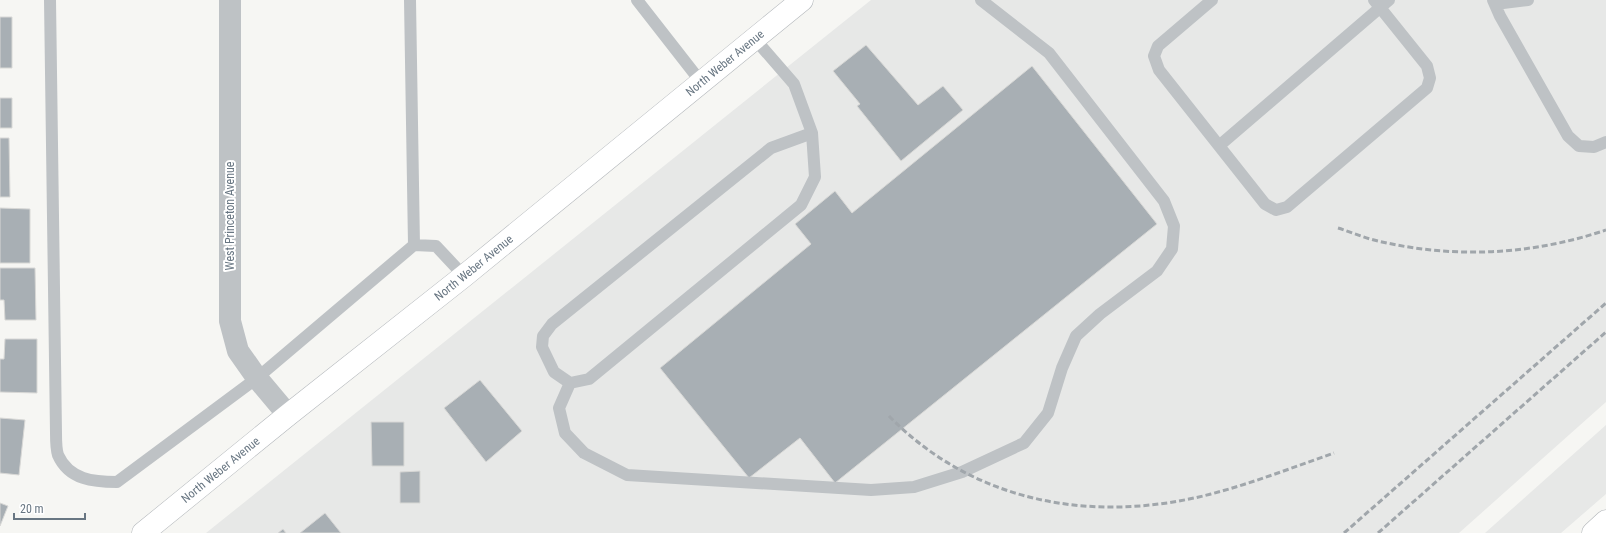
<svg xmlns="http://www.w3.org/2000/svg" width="1606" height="533" viewBox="0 0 1606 533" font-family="'Roboto Condensed',sans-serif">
<rect width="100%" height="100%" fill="#f6f6f3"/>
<path fill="#e7e8e7" d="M 871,0 L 1606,0 L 1606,402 L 1459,533 L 206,533 Z
M 1606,425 L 1606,494 L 1561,533 L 1485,533 Z"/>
<path fill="#a8afb4" stroke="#d8d8d6" d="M 0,17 L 12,17 L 12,68 L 0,68 Z
M 866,45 L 918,105 L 943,86 L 963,110 L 901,161 L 857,106 L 860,104 L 833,71 Z
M 1032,66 L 1157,224 L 835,483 L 800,438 L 749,478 L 660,368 L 811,244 L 795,224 L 835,191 L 852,213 Z
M 0,98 L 12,98 L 12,128 L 0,128 Z
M 0,138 L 9,138 L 10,197 L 0,197 Z
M 0,208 L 30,209 L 30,263 L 0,263 Z
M 0,268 L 35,268 L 36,320 L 5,320 L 4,300 L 0,300 Z
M 5,339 L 37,339 L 37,393 L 0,392 L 0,359 L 4,359 Z
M 480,380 L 522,431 L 486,462 L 444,408 Z
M 0,418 L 25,420 L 19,475 L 0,473 Z
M 371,422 L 404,422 L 404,466 L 372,466 Z
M 420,471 L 420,503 L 400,503 L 400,472 Z
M 0,503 L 8,506 L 0,526 Z
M 325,513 L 341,533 L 300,533 Z
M 283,529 L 286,533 L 278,533 Z"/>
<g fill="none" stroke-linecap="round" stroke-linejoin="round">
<defs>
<g id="secondary">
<path id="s1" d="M 143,533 L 288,415 L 464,276 L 802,0"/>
</g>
<path id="highway" d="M 1593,533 L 1606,521"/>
</defs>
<use href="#secondary" stroke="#b3b7bb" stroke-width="23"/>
<use href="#highway" stroke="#b1b5b8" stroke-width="23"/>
<path stroke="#bec2c5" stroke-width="12" d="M 50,0 L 56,433 C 56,440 56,449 58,455 C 69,480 94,482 117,482 L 257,378 L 414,245 L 410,0
M 637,0 L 701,82
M 1212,0 L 1158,46 L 1154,56 L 1159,70 L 1265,204 L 1276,210 L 1287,207 L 1427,88 L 1430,78 L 1427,66 L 1374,0
M 1493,0 L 1500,16 L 1568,136 L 1579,146 L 1594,147 L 1606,142
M 1495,4 L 1528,0
M 754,38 L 794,84 L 812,133 L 815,177 L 801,205 L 589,379 L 570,383 L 554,372 L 542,347 L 543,336 L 552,324 L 771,148 L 812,133
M 1220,145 L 1389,0
M 414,245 L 436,246 L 464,276
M 570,383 L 559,408 L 565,433 L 584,453 L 627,475 L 871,490 L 914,487 L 962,472 L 1024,443 L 1048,413 L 1062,368 L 1076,336 L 1100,314 L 1157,271 L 1172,249 L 1174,226 L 1164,201 L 1049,53 L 981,0"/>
<path stroke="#bec2c5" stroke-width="22" d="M 230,0 L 230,321 L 238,351 L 257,378 L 288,415"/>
<use href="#secondary" stroke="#fff" stroke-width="22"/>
<use href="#highway" stroke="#fff" stroke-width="22"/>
<path stroke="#a0a6ab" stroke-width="3" stroke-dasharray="6 3" stroke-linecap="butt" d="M 1338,228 C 1351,232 1364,238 1378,241 C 1454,259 1532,255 1606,230
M 889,416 C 975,504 1095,524 1211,494 C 1253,483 1294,467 1334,453
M 1344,533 L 1606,303
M 1378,533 L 1606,332"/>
</g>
<g text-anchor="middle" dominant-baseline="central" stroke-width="4" stroke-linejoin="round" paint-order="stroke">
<g font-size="12" fill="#687682" stroke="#fff">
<text stroke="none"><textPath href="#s1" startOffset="748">North Weber Avenue</textPath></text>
<text transform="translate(230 216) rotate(-90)">West Princeton Avenue</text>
<text stroke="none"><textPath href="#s1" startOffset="424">North Weber Avenue</textPath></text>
<text stroke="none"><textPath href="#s1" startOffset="100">North Weber Avenue</textPath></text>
</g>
</g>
<path d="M14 513v6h71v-6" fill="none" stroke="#687682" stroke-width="2"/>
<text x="20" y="513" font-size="12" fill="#687682" stroke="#ffffff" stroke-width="3" paint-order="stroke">20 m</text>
</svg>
